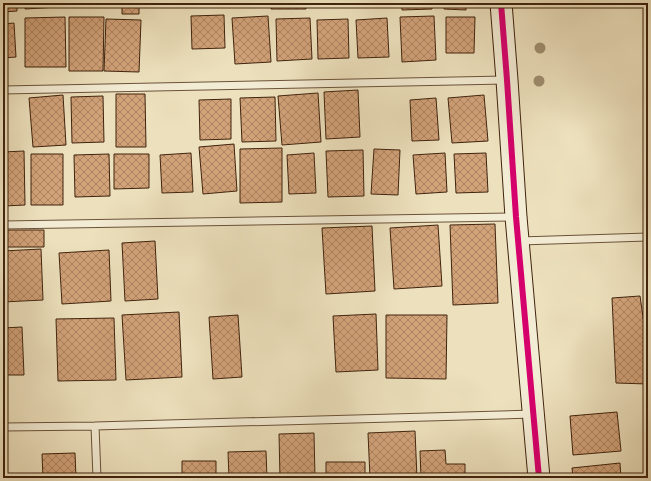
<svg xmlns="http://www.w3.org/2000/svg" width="651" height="481" viewBox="0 0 651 481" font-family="'IM FELL French Canon',serif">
<defs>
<pattern id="building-cross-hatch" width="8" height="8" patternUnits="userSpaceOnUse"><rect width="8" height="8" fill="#d2a279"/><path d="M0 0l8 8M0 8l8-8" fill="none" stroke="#ac8462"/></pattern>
</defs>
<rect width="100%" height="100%" fill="#ede1bd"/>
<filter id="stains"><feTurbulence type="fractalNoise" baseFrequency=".005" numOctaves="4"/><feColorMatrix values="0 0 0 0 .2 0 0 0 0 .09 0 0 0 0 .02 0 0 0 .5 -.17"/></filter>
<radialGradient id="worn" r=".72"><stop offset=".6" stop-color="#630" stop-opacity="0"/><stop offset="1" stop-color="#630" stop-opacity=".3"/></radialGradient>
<path fill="url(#building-cross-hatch)" stroke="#40230d" d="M 3,3 L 17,3 L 17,11 L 3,12 Z
M 25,3 L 57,3 L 58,7 L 25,9 Z
M 122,3 L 139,3 L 139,14 L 122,14 Z
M 144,3 L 183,3 L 183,4 L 144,6 Z
M 191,3 L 224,3 L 224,6 L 191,7 Z
M 234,3 L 264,3 L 234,4 Z
M 272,3 L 306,3 L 306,9 L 271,9 Z
M 318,3 L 346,3 L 346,5 L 318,5 Z
M 356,3 L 388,3 L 388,6 L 357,7 Z
M 402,3 L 432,3 L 432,9 L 402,10 Z
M 444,3 L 466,3 L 466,10 L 444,9 Z
M 224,15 L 225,48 L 192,49 L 191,16 Z
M 268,16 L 271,62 L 235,64 L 232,18 Z
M 434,16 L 436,60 L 402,62 L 400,17 Z
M 65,17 L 66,67 L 25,67 L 25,18 Z
M 69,17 L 104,17 L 103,71 L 69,71 Z
M 446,17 L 475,17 L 474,53 L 446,53 Z
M 310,18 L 312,59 L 277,61 L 276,19 Z
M 387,18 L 389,57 L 358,58 L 356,20 Z
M 106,19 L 141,20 L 139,72 L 104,71 Z
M 348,19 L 349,58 L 318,59 L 317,20 Z
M 14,23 L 16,57 L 3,58 L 3,24 Z
M 358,90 L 360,137 L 326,139 L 324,92 Z
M 318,93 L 321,142 L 282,145 L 278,96 Z
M 116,94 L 145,94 L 146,147 L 116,147 Z
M 63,95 L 66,145 L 33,147 L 29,98 Z
M 484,95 L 488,141 L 452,143 L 448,98 Z
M 103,96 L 104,142 L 72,143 L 71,97 Z
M 275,97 L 276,141 L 242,142 L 240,98 Z
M 436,98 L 439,140 L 412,141 L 410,100 Z
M 231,99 L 231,139 L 200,140 L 199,100 Z
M 234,144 L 237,191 L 203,194 L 199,147 Z
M 282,148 L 282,202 L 240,203 L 240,149 Z
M 374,149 L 400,150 L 398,195 L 371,194 Z
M 363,150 L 364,196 L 328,197 L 326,151 Z
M 24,151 L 25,205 L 3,206 L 3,152 Z
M 191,153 L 193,192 L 162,193 L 160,155 Z
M 314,153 L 316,193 L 289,194 L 287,155 Z
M 445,153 L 447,192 L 416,194 L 413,155 Z
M 486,153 L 488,192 L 456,193 L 454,154 Z
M 31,154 L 63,154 L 63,205 L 31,205 Z
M 109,154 L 110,196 L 75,197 L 74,155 Z
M 114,154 L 149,154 L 149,188 L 114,189 Z
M 495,224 L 498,303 L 453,305 L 450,225 Z
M 438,225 L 442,286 L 394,289 L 390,228 Z
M 372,226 L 375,291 L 326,294 L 322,228 Z
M 3,230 L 44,230 L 44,247 L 3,247 Z
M 155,241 L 158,299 L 125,301 L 122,243 Z
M 41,249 L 43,300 L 3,302 L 3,251 Z
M 109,250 L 111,301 L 62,304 L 59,253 Z
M 640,296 L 648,352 L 648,384 L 616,383 L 612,298 Z
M 179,312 L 182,377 L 126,380 L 122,315 Z
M 376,314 L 378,370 L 336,372 L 333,316 Z
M 238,315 L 242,377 L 213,379 L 209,317 Z
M 386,315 L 447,315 L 446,379 L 386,378 Z
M 114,318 L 116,380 L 58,381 L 56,319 Z
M 22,327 L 24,375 L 3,375 L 3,328 Z
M 617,412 L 621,451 L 573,455 L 570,416 Z
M 415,431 L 417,478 L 370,478 L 368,433 Z
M 314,433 L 315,478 L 280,478 L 279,434 Z
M 445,450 L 446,464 L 465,464 L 465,478 L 421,478 L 420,451 Z
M 266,451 L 267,478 L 229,478 L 228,452 Z
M 75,453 L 76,478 L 43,478 L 42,454 Z
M 182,461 L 216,461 L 216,478 L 182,478 Z
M 326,462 L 365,462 L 365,478 L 326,478 Z
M 620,463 L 621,478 L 573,478 L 572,468 Z"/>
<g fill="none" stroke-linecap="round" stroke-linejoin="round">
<defs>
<path id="lane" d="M 3,90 L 505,80
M 3,225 L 515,217
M 520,241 L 648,237
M 95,426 L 97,478
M 3,427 L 95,426 L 533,414"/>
<path id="secondary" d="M 501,3 L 507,80 L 516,217 L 539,478"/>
</defs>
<use href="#lane" stroke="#6b5239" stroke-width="9"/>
<use href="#secondary" stroke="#40230d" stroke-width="23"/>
<use href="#lane" stroke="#f3ecd4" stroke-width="7"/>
<use href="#secondary" stroke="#f3ecd4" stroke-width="21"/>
<defs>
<path id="cycleway" d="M 501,3 L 507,80 L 516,217 L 539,478"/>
</defs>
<use href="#cycleway" stroke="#f3ecd4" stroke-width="8"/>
<use href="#cycleway" stroke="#d6006c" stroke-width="6"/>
</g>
<g fill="#9e8e6f">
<circle cx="540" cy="48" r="5.5"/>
<circle cx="539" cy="81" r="5.5"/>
</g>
<rect width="651" height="481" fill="none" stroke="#ede1bd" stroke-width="16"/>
<rect x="4" y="4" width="643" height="473" fill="none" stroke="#40230d" stroke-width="2"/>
<rect x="8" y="8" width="635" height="465" fill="none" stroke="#40230d"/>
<rect width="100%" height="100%" filter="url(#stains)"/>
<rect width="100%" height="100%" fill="url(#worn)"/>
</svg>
